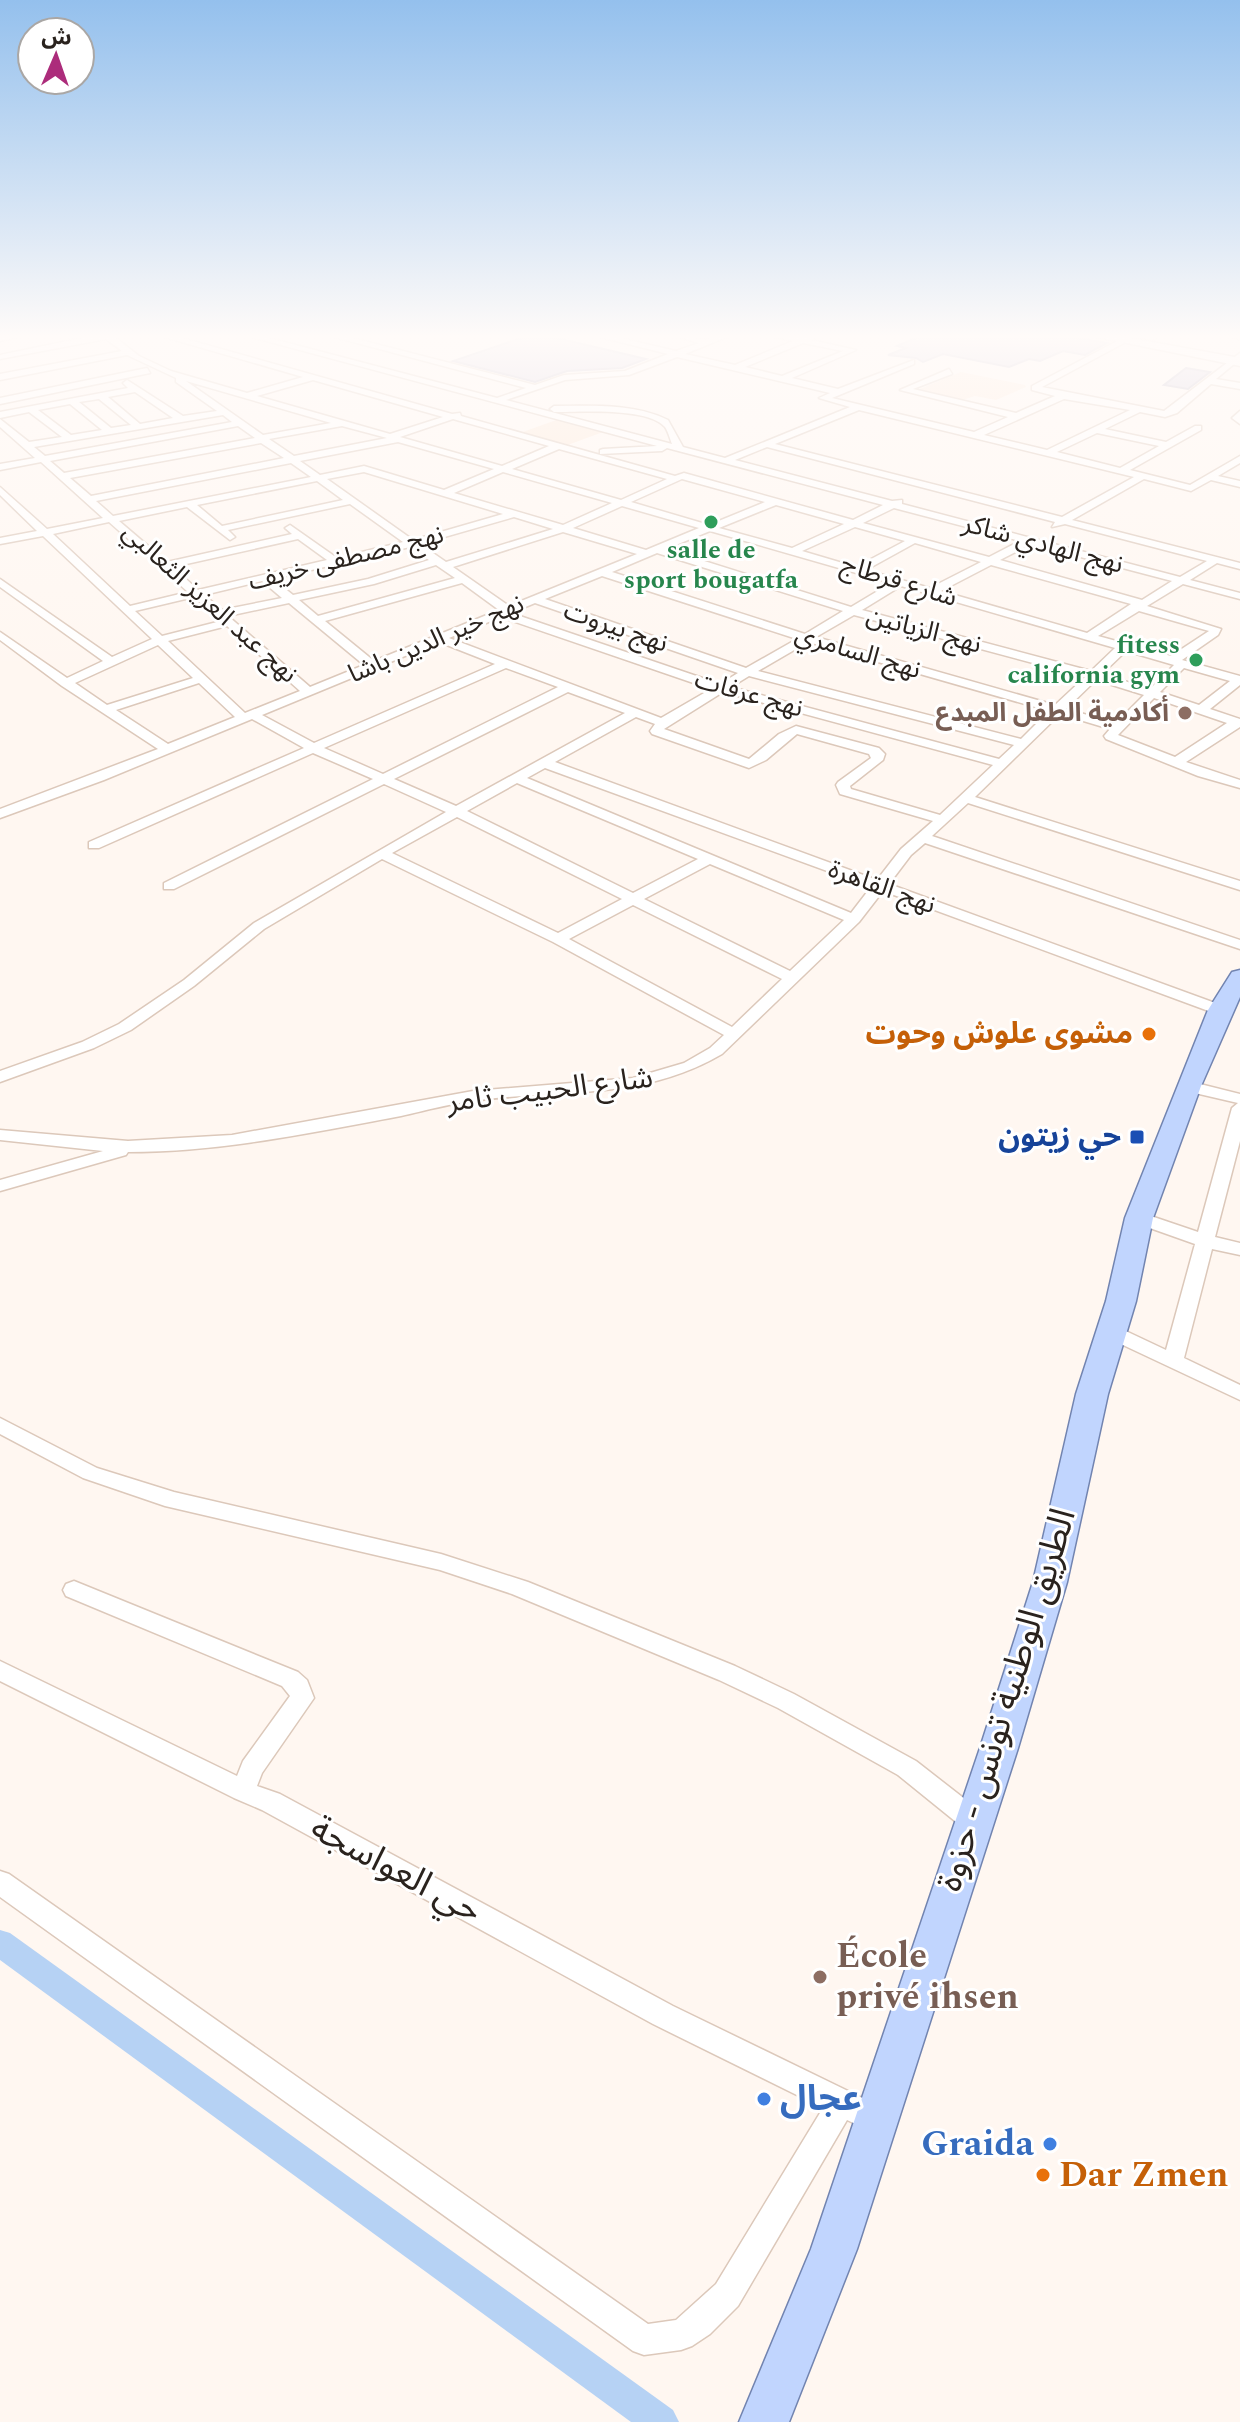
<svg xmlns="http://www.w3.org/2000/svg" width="1240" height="2422" viewBox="0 0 1240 2422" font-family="Spectral,'Noto Sans Arabic',serif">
<rect width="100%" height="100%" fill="#fff7f1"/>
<path fill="#fde8d7" d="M 961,372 L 1025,385 L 1026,387 L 996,400 L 975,396 L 959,401 L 915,391 Z
M 559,419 L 603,432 L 565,446 L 520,433 Z"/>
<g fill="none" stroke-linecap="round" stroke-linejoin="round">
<path fill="#b6d2f4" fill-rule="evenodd" d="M 0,1930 L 10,1933 L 673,2410 L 679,2422 L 631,2422 L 0,1960 Z"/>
</g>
<path fill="#cfc7dc" stroke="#b4adc1" stroke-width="2" d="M 533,334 L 540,334 L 646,359 L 622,368 L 567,371 L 535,382 L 453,361 Z
M 925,334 L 1055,334 L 1107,343 L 1085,355 L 1063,351 L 1040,361 L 1029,359 L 1009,367 L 943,354 L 923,362 L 916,358 L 888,355 L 906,348 L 897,346 Z
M 1186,368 L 1210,372 L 1188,389 L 1164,385 Z"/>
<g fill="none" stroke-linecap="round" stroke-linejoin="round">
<defs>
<path id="minor" d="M 13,334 L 31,334 L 0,341 L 0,337 Z
M 101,334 L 111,334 L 139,356 L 171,371 L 247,393 L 303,377 L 154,334 L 168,334 L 452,414 L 460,413 L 461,416 L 675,476 L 684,473 L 853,520 L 883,505 L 667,448 L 662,451 L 600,454 L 600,450 L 603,449 L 657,446 L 240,334 L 254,334 L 497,398 L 526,388 L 323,334 L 337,334 L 535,385 L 564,375 L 625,371 L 668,354 L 588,334 L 603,334 L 676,351 L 699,343 L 668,334 L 707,340 L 722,334 L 734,334 L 685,354 L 735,365 L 793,341 L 762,334 L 801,338 L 822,334 L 811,340 L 856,350 L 792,378 L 838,389 L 914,360 L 914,364 L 832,398 L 974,432 L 1008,417 L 900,390 L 949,369 L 952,374 L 913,389 L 1016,413 L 1055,396 L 1032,390 L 1032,386 L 1121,339 L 1124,343 L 1042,387 L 1164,411 L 1240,353 L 1240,359 L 1216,379 L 1240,383 L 1240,389 L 1211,384 L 1177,413 L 1165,417 L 1140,412 L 1105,429 L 1166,442 L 1195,426 L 1201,426 L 1201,430 L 1130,470 L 1190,485 L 1240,456 L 1240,463 L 1218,476 L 1240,481 L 1240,487 L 1211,480 L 1191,491 L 1144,479 L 1072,520 L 1240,563 L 1240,569 L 1217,563 L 1190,580 L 1240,593 L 1240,599 L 1183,584 L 1147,606 L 1221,629 L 1218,635 L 1182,660 L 1240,676 L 1240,685 L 1210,709 L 1240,719 L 1240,727 L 1186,762 L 1240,780 L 1240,788 L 1198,776 L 1106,739 L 1104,736 L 1110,729 L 1060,714 L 975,797 L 1240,881 L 1240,890 L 968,803 L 932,836 L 1240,940 L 1240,949 L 925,843 L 911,855 L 889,884 L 1226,1007 L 1228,1010 L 1220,1015 L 1214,1013 L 883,891 L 859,922 L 722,1054 C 640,1102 561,1088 472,1101 C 448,1104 424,1111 401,1116 C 310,1133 220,1152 128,1152 L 126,1155 L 0,1191 L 0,1180 L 103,1151 L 0,1140 L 0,1130 L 128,1141 L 232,1135 L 473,1091 L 633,1078 L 684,1063 L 710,1048 L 724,1035 L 553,942 L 382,859 L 264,929 L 194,986 L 131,1030 L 94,1048 L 0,1082 L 0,1071 L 82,1042 L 119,1024 L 184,980 L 254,923 L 446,812 L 384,784 L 174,889 L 164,889 L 164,883 L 373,779 L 313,753 L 99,848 L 89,848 L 89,842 L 304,748 L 252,719 L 104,780 L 0,818 L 0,809 L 158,749 L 62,686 L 0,640 L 0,632 L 67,678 L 103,661 L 0,587 L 0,579 L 112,657 L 152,639 L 43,536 L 0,544 L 0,538 L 37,531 L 0,495 L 0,487 L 47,529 L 103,518 L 41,462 L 0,470 L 0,464 L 35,458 L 0,427 L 0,419 L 29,442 L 62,437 L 29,412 L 0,418 L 0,412 L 128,388 L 123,383 L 127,380 L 183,416 L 217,411 L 176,382 L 176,378 L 127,355 L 0,380 L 0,374 L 122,351 L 106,339 L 0,359 L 0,355 ZM 803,343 L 843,351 L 782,376 L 745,367 ZM 677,357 L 830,393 L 819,398 L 850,407 L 725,458 L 683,447 L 668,420 C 634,403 591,406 554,406 L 550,409 L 554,412 C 579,412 648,407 665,427 C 668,431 670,439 672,444 L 506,400 L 565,380 L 629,375 ZM 313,380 L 443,417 L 390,434 L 257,396 ZM 186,381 L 331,423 L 263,435 ZM 135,392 L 173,418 L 140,424 L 108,397 ZM 99,399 L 131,425 L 111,428 L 79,402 ZM 1064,399 L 1130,410 L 1047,450 L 984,435 ZM 70,404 L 102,430 L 71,435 L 38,410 ZM 859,410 L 1134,477 L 1062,517 L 775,444 ZM 223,415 L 232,422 L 45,456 L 34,447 ZM 453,419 L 549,446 L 502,466 L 400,437 ZM 238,426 L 255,438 L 64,473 L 50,461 ZM 342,426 L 387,438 L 294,456 L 269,439 ZM 1097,433 L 1159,446 L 1120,468 L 1057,452 ZM 398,442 L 494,469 L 444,490 L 364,466 L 320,475 L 300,461 ZM 261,443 L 284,458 L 91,496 L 70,478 ZM 767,447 L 1055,522 L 1052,527 L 1065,524 L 1207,561 L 1180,577 L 902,504 L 902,500 L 892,501 L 735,460 ZM 559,449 L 667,479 L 621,500 L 512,469 ZM 291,463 L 311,477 L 113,516 L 96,501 ZM 364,472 L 503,514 L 413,540 L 327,479 ZM 503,472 L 612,503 L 563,525 L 454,493 ZM 682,479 L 765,502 L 709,525 L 631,502 ZM 317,481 L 343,500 L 222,526 L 197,505 ZM 350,504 L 403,542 L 337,558 L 290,525 L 285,528 L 292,534 L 167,562 L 119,521 L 187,507 L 230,540 L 235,537 L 228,530 ZM 776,505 L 844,524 L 792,548 L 719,528 ZM 622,506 L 699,528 L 646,550 L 573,528 ZM 894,508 L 1020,541 L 989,557 L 863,523 ZM 514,517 L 553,529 L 446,562 L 420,544 ZM 109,522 L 188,592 L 130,606 L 53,534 ZM 855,527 L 905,541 L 856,567 L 802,551 ZM 710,531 L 891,583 L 851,607 L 666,549 ZM 563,532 L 637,554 L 509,606 L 453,567 ZM 298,539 L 327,560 L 198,590 L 173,567 ZM 915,543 L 981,562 L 930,588 L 866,570 ZM 1031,544 L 1172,581 L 1142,600 L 1000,560 ZM 410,547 L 429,560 L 368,579 L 293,595 L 273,579 ZM 657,553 L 843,611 L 805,634 L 612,572 ZM 436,565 L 455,578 L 318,616 L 299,600 L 374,584 ZM 991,565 L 1131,604 L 1087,633 L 941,591 ZM 602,576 L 797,639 L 746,668 L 545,599 ZM 262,581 L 282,598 L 222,610 L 204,595 ZM 462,583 L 499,610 L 374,661 L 325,621 ZM 901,586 L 1115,648 L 1091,671 L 862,610 ZM 194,597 L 221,621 L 162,636 L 135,611 ZM 289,603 L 364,665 L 310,687 L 228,616 ZM 535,603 L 738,673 L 720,684 L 511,613 ZM 1139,611 L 1209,631 L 1171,656 L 1098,636 ZM 854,615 L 1085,677 L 1055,705 L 816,637 ZM 501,617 L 711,689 L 661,718 L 449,638 ZM 227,626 L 300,691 L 245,713 L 168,641 ZM 439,642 L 495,664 L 314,743 L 262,715 ZM 808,642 L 1049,711 L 1021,739 L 758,671 ZM 158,645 L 193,678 L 107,705 L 75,683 ZM 1126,651 L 1174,665 L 1150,689 L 1102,674 ZM 506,668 L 558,687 L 383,774 L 324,748 ZM 1184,668 L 1230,681 L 1199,705 L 1160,692 ZM 749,676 L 1014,745 L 999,759 L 731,687 ZM 1096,680 L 1144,695 L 1116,723 L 1066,709 ZM 199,683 L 235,717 L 168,744 L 116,710 ZM 568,692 L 625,713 L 456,806 L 394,779 ZM 723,692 L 993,765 L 940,815 L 851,789 L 850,786 L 883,760 L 885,754 L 879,748 L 796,726 L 779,734 L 749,759 L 664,729 ZM 1154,698 L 1227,723 L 1175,757 L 1118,735 ZM 636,717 L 655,724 L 650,731 L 652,734 L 749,768 L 766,760 L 797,734 L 869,754 L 871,758 L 838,782 L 836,785 L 840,794 L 933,821 L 901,849 L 877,880 L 555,762 ZM 545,768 L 871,887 L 851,913 L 527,778 ZM 517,783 L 698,859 L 633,893 L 467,811 ZM 457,817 L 622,899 L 558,933 L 392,853 ZM 710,864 L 844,920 L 790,971 L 644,899 ZM 633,905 L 782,979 L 732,1027 L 569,939 Z
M 1127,334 L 1145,334 L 1156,338 L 1152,340 Z
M 1219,334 L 1240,335 L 1240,339 Z
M 147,368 L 150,373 L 0,404 L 0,398 Z
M 1240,411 L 1240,424 L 1232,418 Z
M 1188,1081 L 1240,1094 L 1240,1141 L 1215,1237 L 1240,1243 L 1240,1255 L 1212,1249 L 1184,1358 L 1240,1385 L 1240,1400 L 1106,1337 L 1103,1332 L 1106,1327 L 1113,1325 L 1166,1350 L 1195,1244 L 1133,1222 L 1130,1218 L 1139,1212 L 1198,1232 L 1232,1108 L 1238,1103 L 1182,1090 L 1180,1086 Z
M 0,1418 L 97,1468 L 174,1492 L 441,1554 L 528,1582 L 735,1666 L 794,1694 L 916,1761 L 984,1814 L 987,1822 L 984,1830 L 975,1833 L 966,1830 L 898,1775 L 778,1708 L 719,1680 L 512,1594 L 440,1570 L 165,1506 L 83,1478 L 0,1434 Z
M 74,1581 L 298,1672 L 307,1680 L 314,1698 L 262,1773 L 257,1786 L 280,1794 L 673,2006 L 885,2109 L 889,2119 L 885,2129 L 875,2133 L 847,2120 L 738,2306 L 710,2334 L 692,2346 L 681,2350 L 644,2355 L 633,2351 L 0,1897 L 0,1871 L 9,1874 L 648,2324 L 676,2320 L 716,2284 L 823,2108 L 653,2024 L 262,1810 L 234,1798 L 0,1681 L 0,1661 L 237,1776 L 243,1761 L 290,1696 L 282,1686 L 66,1596 L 63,1590 L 66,1584 Z"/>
<path id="secondary" d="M 1082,334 L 1108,334 L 1240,358 L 1240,366 Z"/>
<path id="primary" d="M 1240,970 L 1240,997 L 1201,1086 L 1153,1218 L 1136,1301 L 1108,1394 L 1067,1582 L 1018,1748 L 857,2249 L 789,2422 L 739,2422 L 811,2249 L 980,1748 L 1033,1582 L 1076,1394 L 1106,1301 L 1125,1218 L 1208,1010 L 1232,972 Z"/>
</defs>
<use href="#minor" stroke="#dcc8ba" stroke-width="3"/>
<use href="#secondary" stroke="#dcc8ba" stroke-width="3"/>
<use href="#primary" stroke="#7284b0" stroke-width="3"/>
<use href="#minor" fill="#fff" fill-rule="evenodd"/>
<use href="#secondary" fill="#fff" fill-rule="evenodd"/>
<use href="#primary" fill="#c1d5fe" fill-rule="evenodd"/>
</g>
<linearGradient id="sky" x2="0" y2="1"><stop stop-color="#94c0ed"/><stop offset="0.5" stop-color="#fffbf9"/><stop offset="1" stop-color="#fffbf9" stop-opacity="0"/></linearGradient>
<rect width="1240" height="673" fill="url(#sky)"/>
<g fill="#2e9e5b" stroke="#fff" stroke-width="3">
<circle cx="711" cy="522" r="8"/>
<circle cx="1196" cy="660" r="8"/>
</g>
<g fill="#8d6e63" stroke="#fff" stroke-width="3">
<circle cx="1185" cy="713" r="8"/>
<circle cx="820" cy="1977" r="8"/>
</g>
<g fill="#e8710a" stroke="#fff" stroke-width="3">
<circle cx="1149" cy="1034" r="8"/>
<circle cx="1043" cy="2175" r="8"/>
</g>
<rect fill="#1a4fb4" stroke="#fff" stroke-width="3" x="1129" y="1129" width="16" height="16" rx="4"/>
<g fill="#3f7fe0" stroke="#fff" stroke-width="3">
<circle cx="764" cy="2099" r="8"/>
<circle cx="1050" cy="2144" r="8"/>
</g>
<g text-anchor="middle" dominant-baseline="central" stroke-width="6" stroke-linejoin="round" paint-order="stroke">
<g font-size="26" fill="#2a231e" stroke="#fff">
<text transform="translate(1043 544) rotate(15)">نهج الهادي شاكر</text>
<text transform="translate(346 558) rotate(-14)">نهج مصطفى خريف</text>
<text transform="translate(899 581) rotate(17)">شارع قرطاج</text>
<text transform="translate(210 603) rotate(42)">نهج عبد العزيز الثعالبي</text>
<text transform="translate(616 627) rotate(19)">نهج بيروت</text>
<text transform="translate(924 630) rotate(15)">نهج الزياتين</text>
<text transform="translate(436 639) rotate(-23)">نهج خير الدين باشا</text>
<text transform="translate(858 652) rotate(17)">نهج السامري</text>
<text transform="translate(749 694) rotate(16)">نهج عرفات</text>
<text transform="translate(882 887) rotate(20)">نهج القاهرة</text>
</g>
<g font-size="26" font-weight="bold" fill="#27864d" stroke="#fff">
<text x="711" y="550">salle de<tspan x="711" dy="30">sport bougatfa</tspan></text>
<text x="1180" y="645" text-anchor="end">fitess<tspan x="1180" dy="30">california gym</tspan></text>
</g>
<g font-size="26" font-weight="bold" fill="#785e54" stroke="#fff" text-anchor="end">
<text x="1169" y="713">أكادمية الطفل المبدع</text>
</g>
<g font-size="30" font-weight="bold" fill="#c56008" stroke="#fff" text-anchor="end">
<text x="1133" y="1034">مشوى علوش وحوت</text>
</g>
<g font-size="30" fill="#2a231e" stroke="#fff">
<text transform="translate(550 1090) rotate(-7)">شارع الحبيب ثامر</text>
</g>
<g font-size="30" font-weight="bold" fill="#164399" stroke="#fff" text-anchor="end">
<text x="1121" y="1137">حي زيتون</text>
</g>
<g font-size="36" fill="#2a231e" stroke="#fff">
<text transform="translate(1007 1700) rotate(-73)">الطريق الوطنية تونس - حزوة</text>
<text transform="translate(396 1870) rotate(28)">حي العواسجة</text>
</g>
<g font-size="36" font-weight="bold" fill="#785e54" stroke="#fff" text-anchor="start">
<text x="836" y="1956">École<tspan x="836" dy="41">privé ihsen</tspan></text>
</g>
<g font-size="36" font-weight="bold" fill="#366cbe" stroke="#fff" text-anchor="start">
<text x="780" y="2099">عجال</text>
<text x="1034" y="2144" text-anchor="end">Graida</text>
</g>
<g font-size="36" font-weight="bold" fill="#c56008" stroke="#fff" text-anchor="start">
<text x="1059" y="2175">Dar Zmen</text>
</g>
</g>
<g transform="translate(56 56) rotate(2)"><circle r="38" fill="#ffffff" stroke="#aaa7a5" stroke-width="2"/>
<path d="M0-6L14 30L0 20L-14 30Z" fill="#ac2c7b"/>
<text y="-12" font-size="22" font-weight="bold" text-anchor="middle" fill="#2a231e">ش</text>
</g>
</svg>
